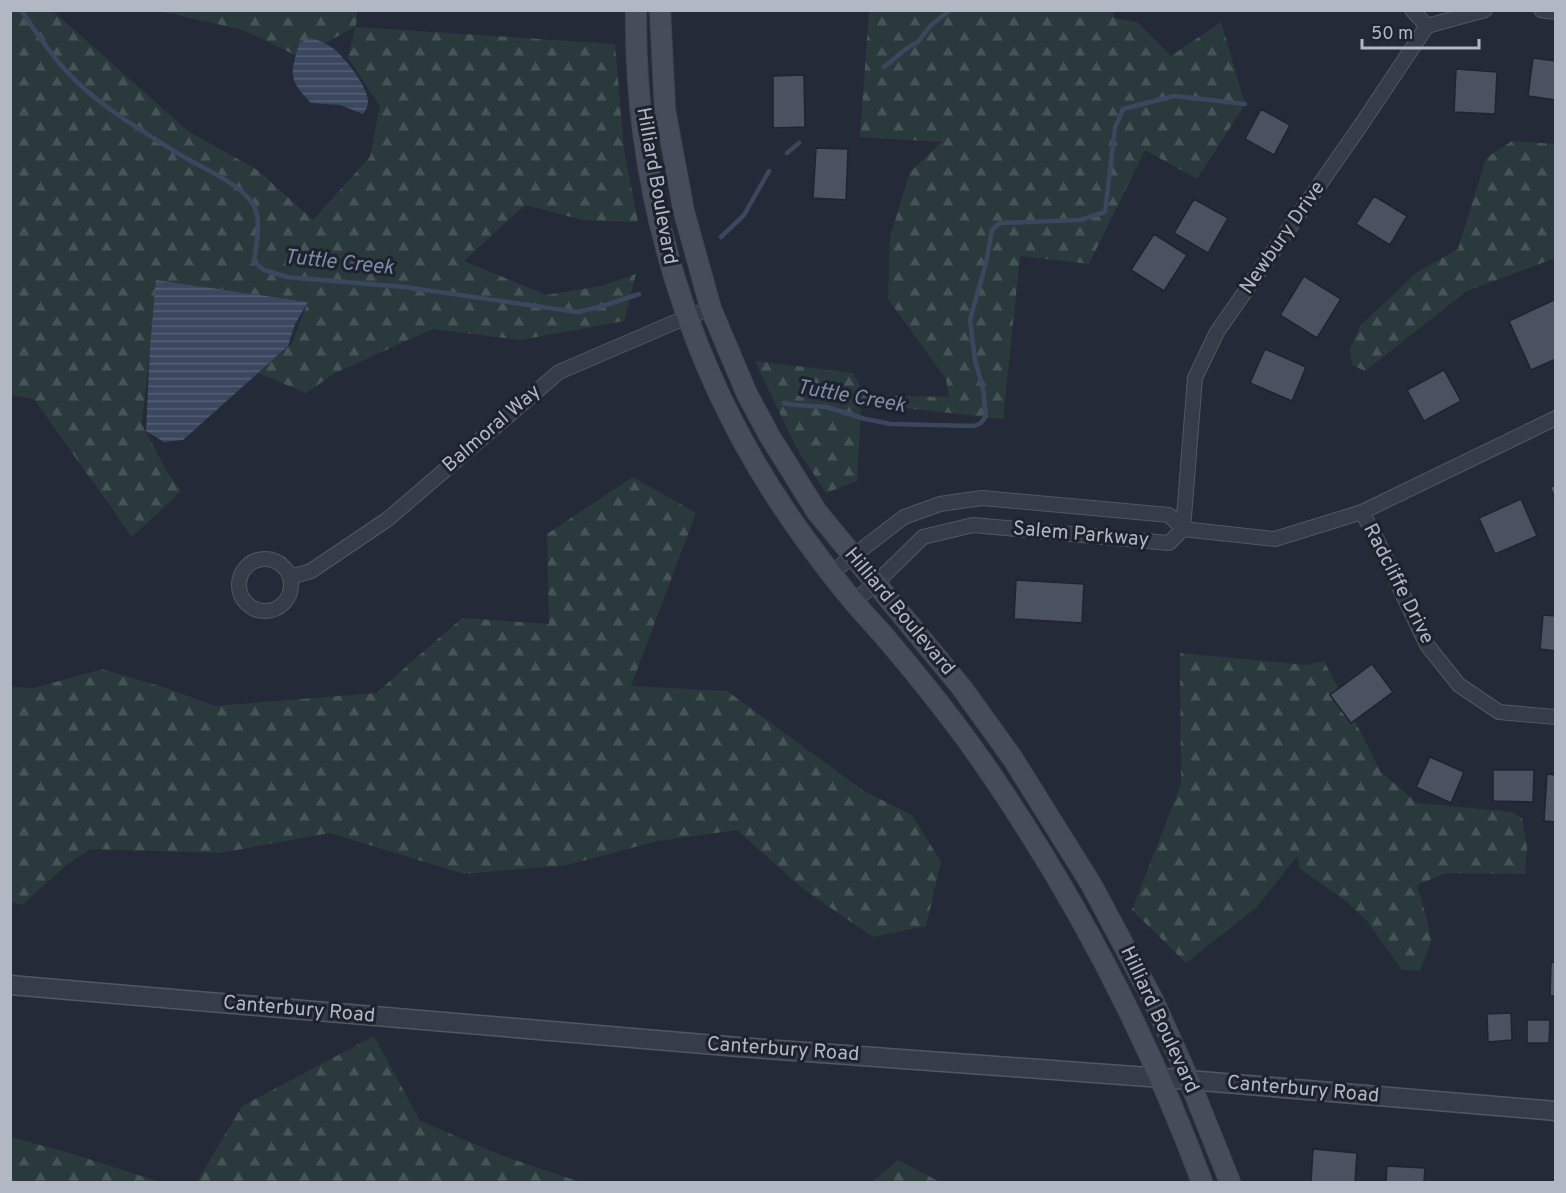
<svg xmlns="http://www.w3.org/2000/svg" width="1566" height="1193" viewBox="0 0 1566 1193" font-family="Overpass,sans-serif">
<defs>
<pattern id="forest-firs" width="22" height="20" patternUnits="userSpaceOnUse" patternTransform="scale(1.5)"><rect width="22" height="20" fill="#2a3a3c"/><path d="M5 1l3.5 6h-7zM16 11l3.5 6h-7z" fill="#465457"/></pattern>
<pattern id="water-rules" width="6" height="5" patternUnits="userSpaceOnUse" patternTransform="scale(1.5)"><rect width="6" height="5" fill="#3b475f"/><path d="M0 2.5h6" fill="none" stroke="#555f74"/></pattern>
</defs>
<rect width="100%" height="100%" fill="#242a37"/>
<path fill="url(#forest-firs)" d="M 10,11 L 53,11 L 188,131 L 259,171 L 313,220 L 370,157 L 380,106 L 348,58 L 355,27 L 299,57 L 243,30 L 169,13 L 146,11 L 357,11 L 356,27 L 615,44 L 624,150 L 638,222 L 583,220 L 525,205 L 464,261 L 546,295 L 601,286 L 636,274 L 624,321 L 520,340 L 433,329 L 335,373 L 306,393 L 258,373 L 292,343 L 308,302 L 157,280 L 142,424 L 167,472 L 181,491 L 132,537 L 34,399 L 11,395 Z
M 869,11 L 1114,11 L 1114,18 L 1137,22 L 1171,56 L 1221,22 L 1245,104 L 1197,179 L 1145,150 L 1089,264 L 1020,256 L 1003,419 L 861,403 L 857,481 L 826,493 L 795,445 L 755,361 L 853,373 L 865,395 L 949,397 L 946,379 L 888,299 L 890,237 L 910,172 L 942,142 L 860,137 Z
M 1512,141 L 1555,144 L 1555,258 L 1467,291 L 1365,371 L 1352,365 L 1350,349 L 1360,326 L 1416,273 L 1458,249 L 1486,158 Z
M 633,477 L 696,513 L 631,686 L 727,691 L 864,791 L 912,815 L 941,862 L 926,926 L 873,937 L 803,889 L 737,830 L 658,841 L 567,865 L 464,874 L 330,833 L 220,853 L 90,849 L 67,865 L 22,905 L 11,902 L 11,687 L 34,688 L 102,669 L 169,689 L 215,706 L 376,693 L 462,618 L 549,624 L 547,534 Z
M 1180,653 L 1306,665 L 1324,661 L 1381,772 L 1417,803 L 1512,812 L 1522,818 L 1527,848 L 1525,874 L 1446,873 L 1417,885 L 1428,923 L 1431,942 L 1420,971 L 1402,970 L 1367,921 L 1346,901 L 1300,869 L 1297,856 L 1257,907 L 1186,963 L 1132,910 L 1181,784 Z
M 374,1036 L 420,1121 L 501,1155 L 580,1182 L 197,1182 L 242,1106 Z
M 11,1137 L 73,1154 L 160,1182 L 11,1182 Z
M 898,1160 L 940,1182 L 872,1182 Z"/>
<path fill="url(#water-rules)" d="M 312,38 C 319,41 328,44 334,49 C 345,58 368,87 368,101 C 368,106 366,110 363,114 L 340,105 L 311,103 C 287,79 291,74 299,43 Z
M 156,280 L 308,302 L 295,324 L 288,346 L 183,440 L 164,442 L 146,431 L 150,347 Z"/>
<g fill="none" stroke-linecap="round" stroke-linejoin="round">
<path stroke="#3b475f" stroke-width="4.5" d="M 21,10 C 38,35 55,61 77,82 C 105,109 141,130 174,151 C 197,166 232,179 250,200 C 264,216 256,243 254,262 L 264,270 L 287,277 L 404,287 L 577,312 L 603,306 L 639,294
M 884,67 L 907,48 L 918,42 L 930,26 L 950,10
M 787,153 L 799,143
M 721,237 L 744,215 L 769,171
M 784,403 L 796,405 L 827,407 L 865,419 L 891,424 L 974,426 L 981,423 L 986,416 L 983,389 L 975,360 L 970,320 L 986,263 L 992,230 L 1000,223 L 1080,220 L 1105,212 L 1115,128 L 1123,109 L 1174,96 L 1245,104"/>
</g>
<path fill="#4a5161" stroke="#1f242f" stroke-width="1.5" d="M 1533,58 L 1556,61 L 1556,100 L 1528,96 Z
M 1456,69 L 1497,72 L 1495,114 L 1454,112 Z
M 804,75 L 805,127 L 773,128 L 773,76 Z
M 1261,109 L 1290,125 L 1274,155 L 1245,139 Z
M 816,148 L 848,149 L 846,200 L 813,198 Z
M 1374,196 L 1407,216 L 1390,245 L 1356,224 Z
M 1194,199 L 1228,218 L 1208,253 L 1174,233 Z
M 1154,234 L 1187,255 L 1164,291 L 1131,270 Z
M 1304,276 L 1341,299 L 1317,338 L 1280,315 Z
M 1554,300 L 1556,304 L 1556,359 L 1531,370 L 1509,321 Z
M 1265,349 L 1306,367 L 1292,401 L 1250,383 Z
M 1444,370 L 1461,401 L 1424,421 L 1407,390 Z
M 1556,485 L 1556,500 L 1550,487 Z
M 1521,499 L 1537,536 L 1495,554 L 1479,518 Z
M 1016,580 L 1084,584 L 1082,623 L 1014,619 Z
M 1543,615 L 1556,616 L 1556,651 L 1540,649 Z
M 1372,664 L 1393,692 L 1351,723 L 1330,695 Z
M 1430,757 L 1464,772 L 1451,803 L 1416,787 Z
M 1493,770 L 1534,770 L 1533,802 L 1493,801 Z
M 1547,774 L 1556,775 L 1556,822 L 1544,821 Z
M 1551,962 L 1556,963 L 1556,996 L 1550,996 Z
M 1511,1013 L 1512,1040 L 1488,1042 L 1487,1014 Z
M 1527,1020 L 1550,1020 L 1549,1043 L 1527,1043 Z
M 1313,1149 L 1357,1153 L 1355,1182 L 1311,1182 Z
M 1387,1166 L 1425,1168 L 1424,1182 L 1386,1182 Z"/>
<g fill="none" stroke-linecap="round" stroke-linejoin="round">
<defs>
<path id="minor" d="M 1412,10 L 1427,26
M 1541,10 L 1556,12
M 1362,512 L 1376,538 L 1427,645 L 1459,685 L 1499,712 L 1556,717
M 1183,529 L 1195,378 L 1217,332 L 1361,125 L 1427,26 L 1485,10
M 1183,529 L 1275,539 L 1362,512 L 1556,418
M239 585a26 26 0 1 1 52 0a26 26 0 1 1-52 0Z
M 831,573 L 904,517 L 940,504 L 982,498 L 1169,515 L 1183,529
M 290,577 L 311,571 L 388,519 L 559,372 L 687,317 L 711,309
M 853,602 L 875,584 L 923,537 L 973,525 L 1169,543 L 1183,529"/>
<path id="tertiary" d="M 10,985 L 739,1047 L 1189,1080 L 1556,1111"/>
<path id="secondary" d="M 636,10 C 634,195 691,379 798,529 C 816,554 835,580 855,603 C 866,617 879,629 890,643 C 923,682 955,722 984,764 C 1074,894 1147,1034 1202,1182
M 660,10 L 665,110 L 684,212 L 711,309 L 747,394 L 769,435 L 817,512 L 962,688 L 1013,759 L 1091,884 L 1154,1002 L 1189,1080 L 1230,1182"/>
</defs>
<use href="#minor" stroke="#525763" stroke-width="16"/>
<use href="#tertiary" stroke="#525763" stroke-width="21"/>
<use href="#secondary" stroke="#414651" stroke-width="22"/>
<use href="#minor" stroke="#373d48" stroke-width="14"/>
<use href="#tertiary" stroke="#373d48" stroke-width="18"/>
<use href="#secondary" stroke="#464c5a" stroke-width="20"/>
</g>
<g text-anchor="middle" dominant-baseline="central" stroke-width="6" stroke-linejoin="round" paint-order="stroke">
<g font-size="20" fill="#b2b7c4" stroke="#1d222d">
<text transform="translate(656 186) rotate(80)">Hilliard Boulevard</text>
<text transform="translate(1283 238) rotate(-55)">Newbury Drive</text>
<text transform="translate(492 429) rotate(-41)">Balmoral Way</text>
<text transform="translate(1081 535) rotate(5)">Salem Parkway</text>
<text transform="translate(1398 584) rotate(63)">Radcliffe Drive</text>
<text transform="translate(899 612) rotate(50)">Hilliard Boulevard</text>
<text transform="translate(299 1010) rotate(5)">Canterbury Road</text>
<text transform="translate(1159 1020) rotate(65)">Hilliard Boulevard</text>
<text transform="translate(783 1050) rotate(4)">Canterbury Road</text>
<text transform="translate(1303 1090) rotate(5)">Canterbury Road</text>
</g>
<g font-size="21" font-style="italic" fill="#7d8ca9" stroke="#1d222d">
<text transform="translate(339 263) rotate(6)">Tuttle Creek</text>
<text transform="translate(851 397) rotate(10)">Tuttle Creek</text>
</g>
</g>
<rect width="1566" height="1193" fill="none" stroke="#b2b7c4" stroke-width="24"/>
<path d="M1362 39v9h117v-9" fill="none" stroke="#b2b7c4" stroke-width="3"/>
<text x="1371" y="39" font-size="18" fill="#b2b7c4" stroke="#1d222d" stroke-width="4.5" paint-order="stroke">50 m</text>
</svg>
